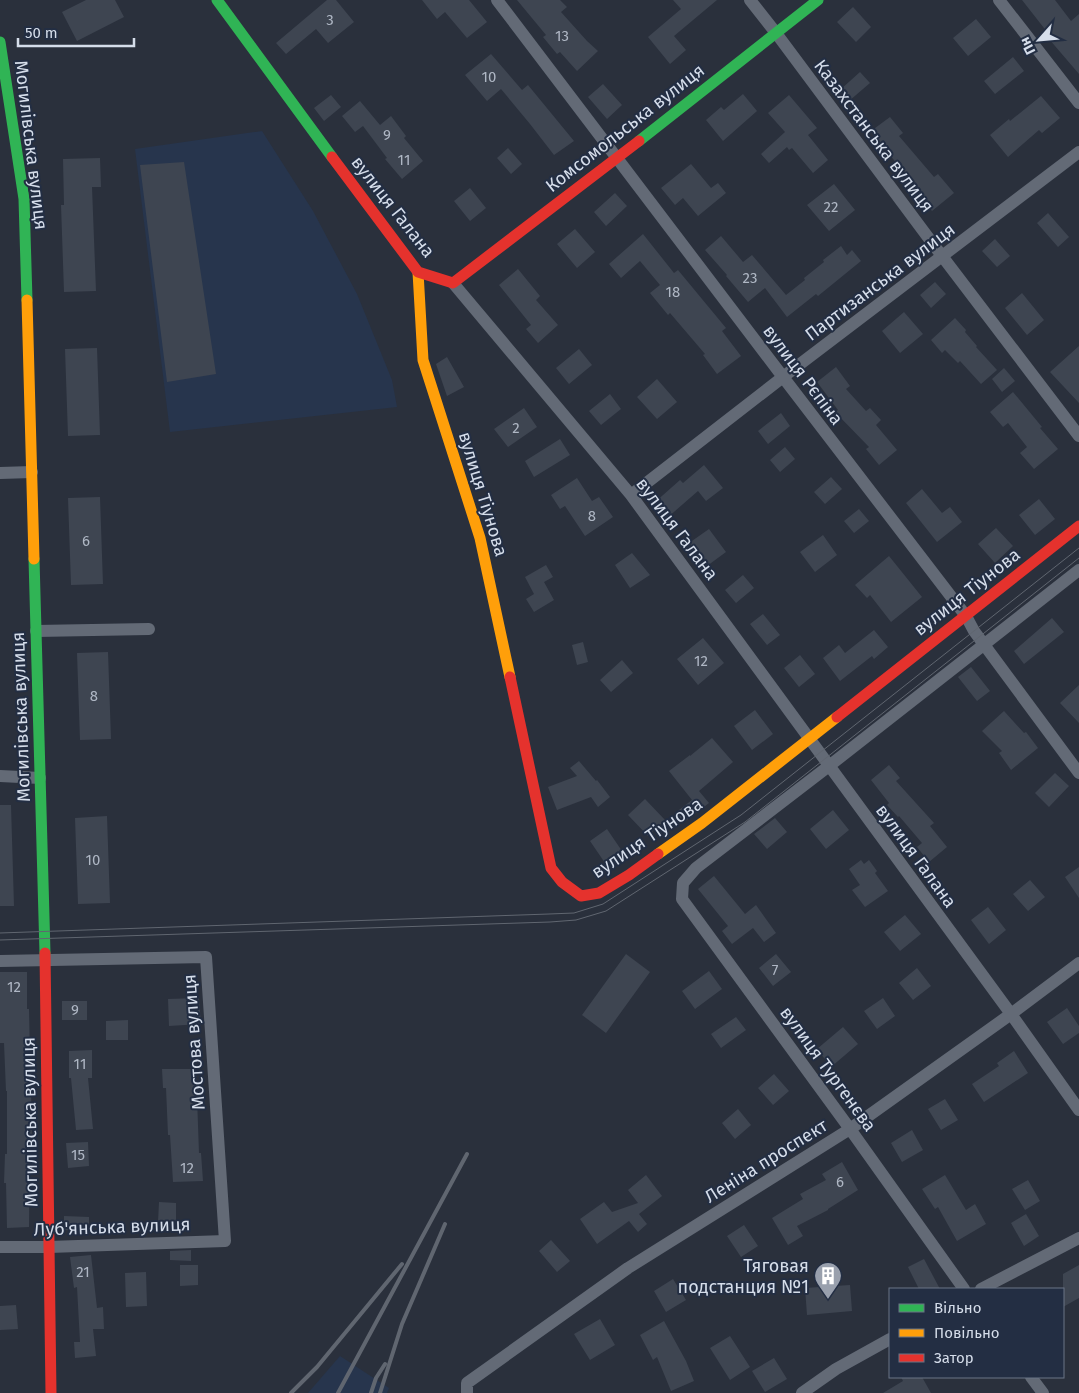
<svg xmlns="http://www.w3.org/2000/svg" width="1079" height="1393" viewBox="0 0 1079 1393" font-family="'Fira Sans',sans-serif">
<rect width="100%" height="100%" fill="#2a303c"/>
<path fill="#27354d" d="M 262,131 L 313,211 L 357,294 L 392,380 L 397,407 L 170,432 L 135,149 Z
M 340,1356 L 389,1388 L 387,1393 L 308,1393 Z"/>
<path fill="#3e4551" d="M 86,0 L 115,0 L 124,17 L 77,41 L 62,12 Z
M 327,0 L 336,0 L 354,22 L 328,43 L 316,29 L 286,54 L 276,43 Z
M 422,0 L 469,0 L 487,22 L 467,38 L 445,12 L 437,19 Z
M 517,0 L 560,0 L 567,7 L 561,12 L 587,41 L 598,51 L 577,71 L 560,52 L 557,54 L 543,37 L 546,35 Z
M 673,0 L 717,0 L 674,36 L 686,50 L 670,64 L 648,37 L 681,9 Z
M 1022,0 L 1055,0 L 1071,21 L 1079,14 L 1079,74 L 1049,39 L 1051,37 Z
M 853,7 L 871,27 L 856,42 L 837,22 Z
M 976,19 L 991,37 L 968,56 L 953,38 Z
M 491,54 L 522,90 L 528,85 L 574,141 L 554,155 L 530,124 L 501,89 L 487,101 L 465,75 Z
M 1013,57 L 1024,71 L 995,94 L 984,81 Z
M 860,72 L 870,83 L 849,101 L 840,90 Z
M 603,84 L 622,105 L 607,119 L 588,97 Z
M 743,94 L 757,111 L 723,141 L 706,120 L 721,107 L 724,110 Z
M 331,95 L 341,107 L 324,121 L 314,108 Z
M 789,95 L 817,128 L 808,135 L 828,160 L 813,173 L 792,148 L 789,150 L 787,147 L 769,163 L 761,154 L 785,132 L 768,113 Z
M 1041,96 L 1060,118 L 1042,133 L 1039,130 L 1008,157 L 990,135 L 1009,119 L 1010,121 Z
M 360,101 L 380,125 L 391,116 L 406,136 L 404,138 L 423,161 L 402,179 L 385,159 L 387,158 L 363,126 L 355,132 L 342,116 Z
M 890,117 L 903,133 L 899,136 L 934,177 L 938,174 L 954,193 L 932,211 L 907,181 L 903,184 L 890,169 L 897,164 L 871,131 Z
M 508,148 L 522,164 L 511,174 L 497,158 Z
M 100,158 L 101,187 L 92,187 L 96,291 L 64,292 L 61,205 L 64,205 L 63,159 Z
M 184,162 L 216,374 L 167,382 L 140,165 Z
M 691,164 L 711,188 L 718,183 L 726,193 L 698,216 L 683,198 L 675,205 L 661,188 Z
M 834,184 L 855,210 L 829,231 L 807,205 Z
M 470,188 L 486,208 L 470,221 L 454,201 Z
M 615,193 L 627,206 L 606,226 L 594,212 Z
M 1048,213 L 1069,237 L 1058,247 L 1037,223 Z
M 575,229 L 595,252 L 577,268 L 557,244 Z
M 643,234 L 674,273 L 678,270 L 726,328 L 722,331 L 741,356 L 717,374 L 703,355 L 705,354 L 670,313 L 668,315 L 650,293 L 660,285 L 640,261 L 621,278 L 609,264 Z
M 721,236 L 743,262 L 752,255 L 786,295 L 805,280 L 804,278 L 824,262 L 823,260 L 841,246 L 847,255 L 852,250 L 861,261 L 818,296 L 816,294 L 787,317 L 765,288 L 748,302 L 726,276 L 727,275 L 705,250 Z
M 995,239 L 1010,256 L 997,267 L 982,251 Z
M 518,269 L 540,296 L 536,300 L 558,325 L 538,343 L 526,329 L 531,325 L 499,285 Z
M 935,282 L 946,294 L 931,308 L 920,295 Z
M 1022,293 L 1044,320 L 1027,335 L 1005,308 Z
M 904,312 L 923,334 L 900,353 L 882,331 Z
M 955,318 L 966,330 L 965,332 L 977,346 L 976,347 L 997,370 L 981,384 L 960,361 L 958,363 L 945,350 L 942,353 L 931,340 Z
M 1079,346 L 1079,403 L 1050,372 Z
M 97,348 L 100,435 L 68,436 L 65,349 Z
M 579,349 L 592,365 L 569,384 L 556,368 Z
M 447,357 L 464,387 L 447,396 L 436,364 Z
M 836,367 L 850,386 L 846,389 L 866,411 L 870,408 L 881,420 L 876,425 L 897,450 L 879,465 L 866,449 L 869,447 L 835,412 L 838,410 L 817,382 Z
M 1004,368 L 1015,381 L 1002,392 L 992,379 Z
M 657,379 L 677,402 L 657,419 L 637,397 Z
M 1013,392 L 1042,427 L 1040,428 L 1058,449 L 1034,469 L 1020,453 L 1027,447 L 1008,423 L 1003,427 L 990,412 Z
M 610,394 L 621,409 L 601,425 L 589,411 Z
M 524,408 L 537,427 L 508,447 L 494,429 Z
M 781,413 L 790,426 L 768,444 L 758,431 Z
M 560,439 L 570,455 L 534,477 L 525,461 Z
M 785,447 L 795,459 L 780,472 L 770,460 Z
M 704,465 L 723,488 L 706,501 L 698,491 L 667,518 L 654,503 L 680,480 L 683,483 Z
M 831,477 L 842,489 L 825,504 L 814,492 Z
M 577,478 L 592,501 L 599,497 L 613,517 L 585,536 L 565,506 L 560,509 L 551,495 Z
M 922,489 L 942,513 L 950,507 L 962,522 L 937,542 L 906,503 Z
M 100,497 L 103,584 L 71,585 L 68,498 Z
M 1039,499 L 1055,519 L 1035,535 L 1019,515 Z
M 859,509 L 869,521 L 854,533 L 844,521 Z
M 996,528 L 1013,546 L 995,563 L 978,544 Z
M 709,529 L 726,552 L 707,566 L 689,543 Z
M 823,535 L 837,555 L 815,572 L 800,552 Z
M 632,553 L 650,575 L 630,588 L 615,565 Z
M 889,556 L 922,597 L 891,622 L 870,595 L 867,598 L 855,585 Z
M 546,565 L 553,577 L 544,582 L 554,600 L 534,612 L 526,599 L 534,594 L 525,577 Z
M 743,575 L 754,588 L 736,603 L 725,590 Z
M 763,614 L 780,635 L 767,645 L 750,624 Z
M 1052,618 L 1064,632 L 1024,664 L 1014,651 Z
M 874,630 L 888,647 L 874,659 L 872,656 L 840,681 L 823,658 L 839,645 L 845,653 Z
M 703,638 L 724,663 L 698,685 L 677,659 Z
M 583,642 L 588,662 L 577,665 L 572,645 Z
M 108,652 L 111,739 L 80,740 L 77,653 Z
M 800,655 L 815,674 L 799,687 L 784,668 Z
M 622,660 L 633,673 L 611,692 L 600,680 Z
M 971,667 L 990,691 L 977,701 L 958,677 Z
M 1079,685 L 1079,723 L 1060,703 Z
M 755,710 L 773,734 L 752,750 L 734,726 Z
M 1004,711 L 1024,733 L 1026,732 L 1038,748 L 1011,770 L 999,753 L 1002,751 L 982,731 Z
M 712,738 L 733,762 L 699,791 L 709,803 L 683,823 L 675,813 L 692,800 L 669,771 L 690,755 L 690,756 Z
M 579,761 L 596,781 L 597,780 L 610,797 L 598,807 L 591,797 L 557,810 L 548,787 L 577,776 L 570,768 Z
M 889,765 L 900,778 L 896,781 L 934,823 L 930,826 L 947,847 L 929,862 L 917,847 L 922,843 L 899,816 L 898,817 L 887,805 L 889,803 L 871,780 Z
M 1055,773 L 1069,786 L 1049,807 L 1035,793 Z
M 645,799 L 665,820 L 648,836 L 628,815 Z
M 0,805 L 11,805 L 14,906 L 0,906 Z
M 833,810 L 849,830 L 826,849 L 810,829 Z
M 107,816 L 110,903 L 78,904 L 75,818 Z
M 775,818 L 787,832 L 767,849 L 754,834 Z
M 607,829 L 622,851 L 605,863 L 590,841 Z
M 861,860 L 864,864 L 869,860 L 877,871 L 875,873 L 888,891 L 865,907 L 852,890 L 860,885 L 849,869 Z
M 1079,867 L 1079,898 L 1065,877 Z
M 714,876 L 745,914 L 756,905 L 776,933 L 764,942 L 753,928 L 732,944 L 722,931 L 728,926 L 698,889 Z
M 1030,880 L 1045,897 L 1028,911 L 1013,894 Z
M 988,907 L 1006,930 L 989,944 L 971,920 Z
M 905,915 L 921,934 L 900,951 L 884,932 Z
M 626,954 L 650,972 L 606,1033 L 582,1015 Z
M 776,954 L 791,972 L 773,986 L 759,968 Z
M 917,968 L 931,986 L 913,1000 L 899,983 Z
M 709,971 L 722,989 L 695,1009 L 682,991 Z
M 0,972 L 27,972 L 27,1009 L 29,1009 L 30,1056 L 31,1056 L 33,1090 L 31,1090 L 32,1135 L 30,1135 L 29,1227 L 7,1228 L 6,1183 L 4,1183 L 5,1154 L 7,1154 L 7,1091 L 6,1091 L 4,1043 L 0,1043 Z
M 199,998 L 201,1024 L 169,1026 L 168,999 Z
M 883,998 L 895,1016 L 877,1029 L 864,1011 Z
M 62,1001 L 87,1001 L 87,1020 L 62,1020 Z
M 1067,1008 L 1079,1026 L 1079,1033 L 1063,1044 L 1047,1022 Z
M 736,1017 L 746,1030 L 721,1048 L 711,1034 Z
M 128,1020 L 128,1040 L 106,1040 L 106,1021 Z
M 843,1027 L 858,1044 L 831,1067 L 817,1049 Z
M 92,1050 L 92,1078 L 88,1078 L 93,1129 L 76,1130 L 71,1078 L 69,1078 L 69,1051 Z
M 1014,1051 L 1028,1073 L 984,1102 L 972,1084 L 999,1066 L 997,1063 Z
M 162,1069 L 196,1069 L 199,1153 L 201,1153 L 203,1181 L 173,1182 L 170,1135 L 168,1135 L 166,1088 L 163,1088 Z
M 774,1074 L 789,1091 L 773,1105 L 758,1088 Z
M 945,1099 L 958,1120 L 941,1130 L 928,1109 Z
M 738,1109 L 751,1125 L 735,1139 L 722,1123 Z
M 912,1130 L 923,1150 L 902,1162 L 891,1143 Z
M 88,1142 L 89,1166 L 68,1168 L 66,1143 Z
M 842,1162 L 858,1190 L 828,1209 L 828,1210 L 797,1226 L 803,1236 L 788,1245 L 772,1218 L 803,1199 L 800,1194 L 826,1180 L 822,1174 Z
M 646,1175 L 662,1196 L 639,1214 L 647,1224 L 638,1232 L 629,1221 L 597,1244 L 580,1219 L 604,1202 L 612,1212 L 638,1203 L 628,1190 Z
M 945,1175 L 966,1210 L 975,1204 L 986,1224 L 957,1241 L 938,1207 L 935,1209 L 922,1189 Z
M 1028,1180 L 1040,1201 L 1025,1210 L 1012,1189 Z
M 159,1202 L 176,1203 L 176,1223 L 158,1222 Z
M 1026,1214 L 1039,1236 L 1024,1246 L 1011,1223 Z
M 64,1216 L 89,1217 L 89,1231 L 64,1230 Z
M 744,1225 L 758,1246 L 741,1257 L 727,1236 Z
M 551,1240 L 570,1261 L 557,1272 L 539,1251 Z
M 191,1250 L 191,1261 L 170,1260 L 170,1251 Z
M 91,1255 L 97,1308 L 103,1307 L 104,1329 L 93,1329 L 96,1356 L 75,1358 L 74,1342 L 80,1342 L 77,1287 L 74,1288 L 70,1257 Z
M 924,1259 L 940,1289 L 919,1289 L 908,1267 Z
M 180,1265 L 198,1265 L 198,1285 L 180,1286 Z
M 1079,1265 L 1079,1298 L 1063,1307 L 1063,1274 Z
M 146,1272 L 147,1306 L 126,1307 L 125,1273 Z
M 673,1279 L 686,1300 L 666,1312 L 654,1291 Z
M 850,1285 L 852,1311 L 807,1315 L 805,1288 Z
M 16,1305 L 18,1329 L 0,1330 L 0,1306 Z
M 600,1319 L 615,1345 L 590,1360 L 574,1334 Z
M 664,1321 L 686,1361 L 694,1381 L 671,1391 L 657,1357 L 653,1360 L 640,1335 Z
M 730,1336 L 750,1367 L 730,1380 L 710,1348 Z
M 774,1358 L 787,1379 L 765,1392 L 752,1371 Z
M 901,1377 L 922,1377 L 931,1393 L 883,1393 L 903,1381 Z"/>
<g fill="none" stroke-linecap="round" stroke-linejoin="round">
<path stroke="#636a76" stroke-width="12" d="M 497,0 L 783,377 L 966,616 L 974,631 L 1079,773
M 750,0 L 776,33 L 942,256 L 1079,436
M 999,0 L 1079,103
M 453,283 L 631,495 L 1011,1014 L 1079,1110
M 0,473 L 32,472
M 631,495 L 783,377 L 1079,152
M 36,631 L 149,629
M 0,776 L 40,778
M 0,961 L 206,957 L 225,1241 L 49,1247 L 0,1247
M 964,1289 L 850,1129 L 682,899 L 683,883 L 696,868 L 829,766 L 1079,570
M 981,1289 L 1079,1238
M 1031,1377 L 1043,1393
M 467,1393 L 467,1383 L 628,1268 L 850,1129 L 1011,1014 L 1079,963
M 802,1393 L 836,1369 L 890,1339"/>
<path stroke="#30b455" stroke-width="11" d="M 217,0 L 332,157
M 0,42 L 24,199 L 27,300
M 639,141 L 818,0
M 34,559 L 45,953"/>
<path stroke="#ff9f0a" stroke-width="11" d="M 418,272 L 423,360 L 480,538 L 510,677
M 27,300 L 34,559
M 658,854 L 702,823 L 837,717"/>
<path stroke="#e5322d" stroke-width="11" d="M 332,157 L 418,272 L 453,283 L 639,141
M 510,677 L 551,868 L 562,882 L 581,896 L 599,893 L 629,875 L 658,854
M 837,717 L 1079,526
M 45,953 L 51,1393"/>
<path stroke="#606670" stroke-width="1" d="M 0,933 L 549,914 L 574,913 L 603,904 L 741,815 L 1079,548
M 0,940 L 550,922 L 576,920 L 606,911 L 745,822 L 1079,558"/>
<path stroke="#606670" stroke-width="4" d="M 291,1393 L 317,1367 L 402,1264
M 338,1393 L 467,1154
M 371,1393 L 376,1378 L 385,1364
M 380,1393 L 402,1324 L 445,1224"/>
</g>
<defs>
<symbol id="building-pin" viewBox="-11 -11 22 30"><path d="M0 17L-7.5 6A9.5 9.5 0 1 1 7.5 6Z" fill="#99a0ad" stroke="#232e43"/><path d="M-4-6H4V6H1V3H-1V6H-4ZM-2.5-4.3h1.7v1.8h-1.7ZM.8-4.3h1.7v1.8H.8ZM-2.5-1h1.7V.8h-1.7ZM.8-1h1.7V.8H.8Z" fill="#fff"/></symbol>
</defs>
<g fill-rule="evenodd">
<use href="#building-pin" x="812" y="1260" width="32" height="43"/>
</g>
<g text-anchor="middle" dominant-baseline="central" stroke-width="4" stroke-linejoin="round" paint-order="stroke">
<g font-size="15" fill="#afb7c4">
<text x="330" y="20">3</text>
<text x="562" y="36">13</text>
<text x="489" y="77">10</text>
<text x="387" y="135">9</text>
<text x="404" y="160">11</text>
<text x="831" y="207">22</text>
<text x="750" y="278">23</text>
<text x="673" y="292">18</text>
<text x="516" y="428">2</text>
<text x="592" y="516">8</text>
<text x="86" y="541">6</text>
<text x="701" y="661">12</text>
<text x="94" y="696">8</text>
<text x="93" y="860">10</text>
<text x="775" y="970">7</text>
<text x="14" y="987">12</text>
<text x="75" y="1010">9</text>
<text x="80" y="1064">11</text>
<text x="78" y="1155">15</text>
<text x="187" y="1168">12</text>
<text x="840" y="1182">6</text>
<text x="83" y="1272">21</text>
</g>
<g font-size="18" fill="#d5ddea" stroke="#232e43">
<text transform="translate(625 128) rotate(-38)">Комсомольська вулиця</text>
<text transform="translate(874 136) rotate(53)">Казахстанська вулиця</text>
<text transform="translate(31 145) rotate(83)">Могилівська вулиця</text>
<text transform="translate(393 207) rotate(52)">вулиця Галана</text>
<text transform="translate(880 282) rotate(-37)">Партизанська вулиця</text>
<text transform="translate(803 375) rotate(53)">вулиця Рєпіна</text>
<text transform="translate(483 494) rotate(73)">вулиця Тіунова</text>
<text transform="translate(677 529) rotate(53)">вулиця Галана</text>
<text transform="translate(967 592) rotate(-38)">вулиця Тіунова</text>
<text transform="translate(21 717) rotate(-92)">Могилівська вулиця</text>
<text transform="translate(647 838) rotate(-34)">вулиця Тіунова</text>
<text transform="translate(916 856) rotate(54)">вулиця Галана</text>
<text transform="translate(194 1042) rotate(-94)">Мостова вулиця</text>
<text transform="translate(828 1069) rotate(54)">вулиця Тургенєва</text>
<text transform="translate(30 1122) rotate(-91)">Могилівська вулиця</text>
<text transform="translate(766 1161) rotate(-32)">Леніна проспект</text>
<text transform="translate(112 1227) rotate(-2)">Луб'янська вулиця</text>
</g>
<g font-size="18" fill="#d5ddea" stroke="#232e43" text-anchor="end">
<text x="809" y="1266">Тяговая<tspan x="809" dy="21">подстанция №1</tspan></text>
</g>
</g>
<rect x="889" y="1288" width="175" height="90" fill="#232e43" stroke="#6a7486"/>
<rect x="899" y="1304" width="25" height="8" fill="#30b455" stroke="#6a7486"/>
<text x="934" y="1313" font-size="15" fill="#d5ddea">Вільно</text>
<rect x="899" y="1329" width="25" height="8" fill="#ff9f0a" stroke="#6a7486"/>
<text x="934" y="1338" font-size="15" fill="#d5ddea">Повільно</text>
<rect x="899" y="1354" width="25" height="8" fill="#e5322d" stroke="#6a7486"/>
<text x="934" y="1363" font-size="15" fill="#d5ddea">Затор</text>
<g transform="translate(1039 40) rotate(243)" stroke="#232e43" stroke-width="4" paint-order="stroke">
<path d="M0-4L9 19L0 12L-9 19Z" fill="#d5ddea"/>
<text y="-8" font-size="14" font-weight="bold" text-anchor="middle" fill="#d5ddea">Пн</text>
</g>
<path d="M18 38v8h116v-8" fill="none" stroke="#d5ddea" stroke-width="2.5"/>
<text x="25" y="38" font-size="15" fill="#d5ddea" stroke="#232e43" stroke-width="4" paint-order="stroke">50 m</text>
</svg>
